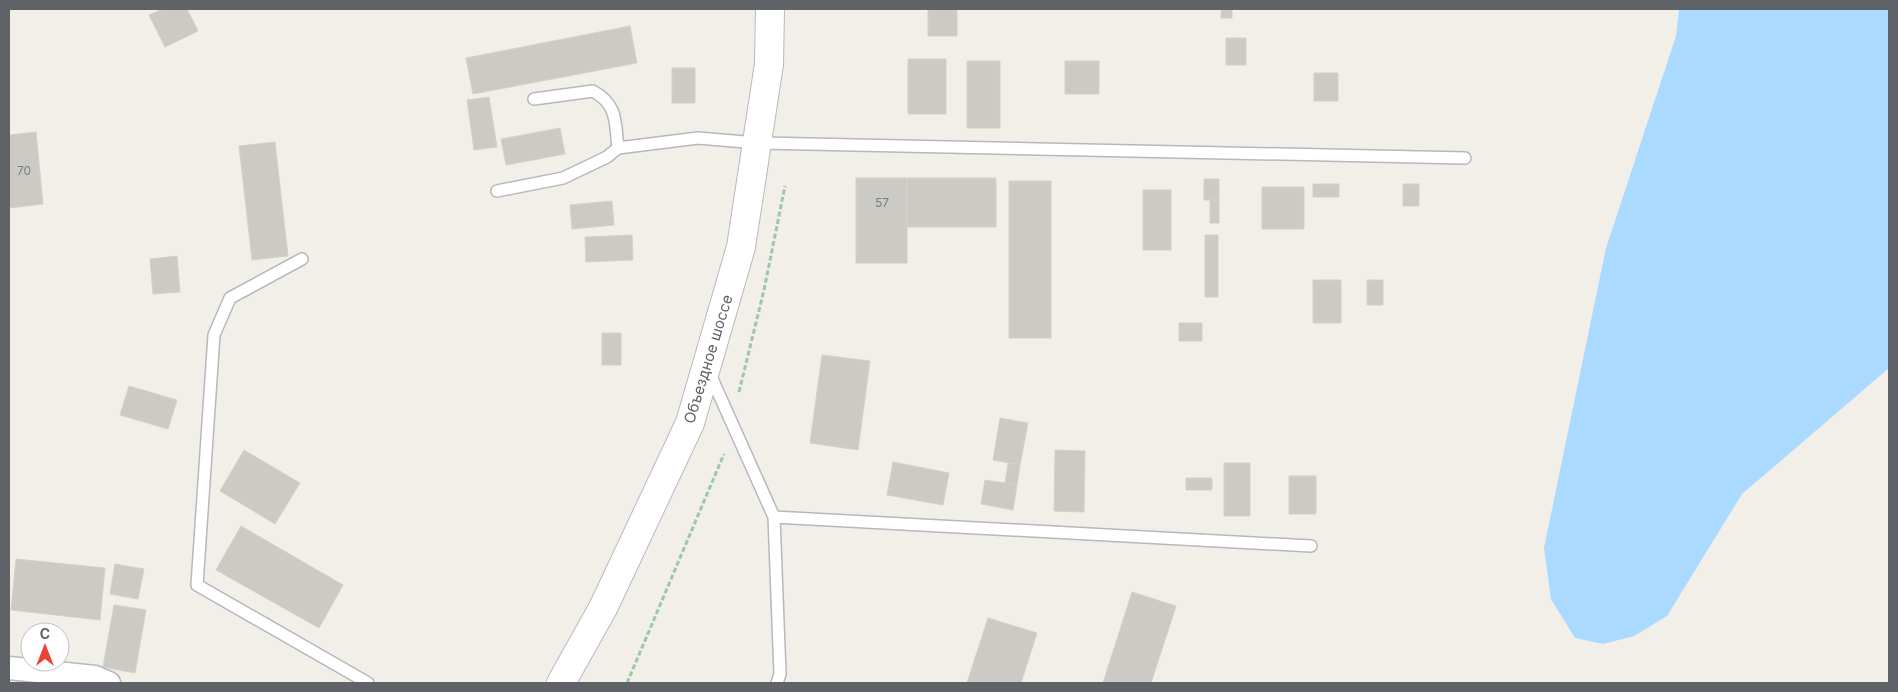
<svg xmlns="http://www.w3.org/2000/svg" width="1898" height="692" viewBox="0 0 1898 692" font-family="Inter,sans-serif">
<rect width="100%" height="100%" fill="#f1efe8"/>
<path fill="#aadaff" d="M 1679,9 L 1889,9 L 1889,368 L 1742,494 L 1667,616 L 1634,636 L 1603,644 L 1575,638 L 1551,599 L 1544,548 L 1606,248 L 1676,36 Z"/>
<path fill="#cccac5" stroke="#d6d1c6" d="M 163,9 L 187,9 L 198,31 L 165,47 L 149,15 Z
M 928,9 L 957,9 L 957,36 L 928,36 Z
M 1221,9 L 1232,9 L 1232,18 L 1221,18 Z
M 630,26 L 637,63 L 473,94 L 466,58 Z
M 1226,38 L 1246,38 L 1246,65 L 1226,65 Z
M 908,59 L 946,59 L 946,114 L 908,114 Z
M 967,61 L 1000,61 L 1000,128 L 967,128 Z
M 1065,61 L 1099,61 L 1099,94 L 1065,94 Z
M 672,68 L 695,68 L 695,103 L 672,103 Z
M 1314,73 L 1338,73 L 1338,101 L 1314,101 Z
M 489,97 L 497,147 L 474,150 L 467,100 Z
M 560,128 L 565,154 L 506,165 L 501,139 Z
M 36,132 L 43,204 L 9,208 L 9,135 Z
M 275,142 L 288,256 L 252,260 L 239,146 Z
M 856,178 L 907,178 L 907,263 L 856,263 Z
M 907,178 L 996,178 L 996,227 L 907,227 Z
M 1204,179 L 1219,179 L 1219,200 L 1204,200 Z
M 1009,181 L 1051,181 L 1051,338 L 1009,338 Z
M 1313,184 L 1339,184 L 1339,197 L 1313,197 Z
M 1403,184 L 1419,184 L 1419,206 L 1403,206 Z
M 1262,187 L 1304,187 L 1304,229 L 1262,229 Z
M 1143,190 L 1171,190 L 1171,250 L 1143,250 Z
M 1210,200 L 1219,200 L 1219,223 L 1210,223 Z
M 612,201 L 614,225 L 572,229 L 570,205 Z
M 632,235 L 633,260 L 586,262 L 585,237 Z
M 1205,235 L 1218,235 L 1218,297 L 1205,297 Z
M 177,256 L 180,292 L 153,294 L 150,259 Z
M 1313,280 L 1341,280 L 1341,323 L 1313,323 Z
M 1367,280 L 1383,280 L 1383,305 L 1367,305 Z
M 1179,323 L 1202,323 L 1202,341 L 1179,341 Z
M 602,333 L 621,333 L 621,365 L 602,365 Z
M 822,355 L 870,361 L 858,450 L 810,443 Z
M 129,386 L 177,400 L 168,429 L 120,415 Z
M 1000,418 L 1028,423 L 1020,465 L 993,460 Z
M 244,450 L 300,483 L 275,524 L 220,491 Z
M 1055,450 L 1085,451 L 1084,512 L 1054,511 Z
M 893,462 L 949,473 L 943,505 L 887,495 Z
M 1008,463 L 1020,465 L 1017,485 L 1005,483 Z
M 1224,463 L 1250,463 L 1250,516 L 1224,516 Z
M 1289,476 L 1316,476 L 1316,514 L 1289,514 Z
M 1186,478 L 1212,478 L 1212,490 L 1186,490 Z
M 985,480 L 1017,485 L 1013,510 L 981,504 Z
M 241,526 L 343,585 L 319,628 L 216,570 Z
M 16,559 L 105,568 L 100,620 L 11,610 Z
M 115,564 L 144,569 L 138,599 L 110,594 Z
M 1132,592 L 1176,606 L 1151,683 L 1103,683 Z
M 114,605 L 146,610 L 135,673 L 103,667 Z
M 988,618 L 1037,633 L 1021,683 L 967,683 Z"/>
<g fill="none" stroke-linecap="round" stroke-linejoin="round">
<defs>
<path id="service" d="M 618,148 L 698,138 L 757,143 L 1465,158
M 497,191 L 563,178 L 607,157 L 618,148 C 615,122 618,105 593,91 L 534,99
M 302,259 L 230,298 L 214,335 L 197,585 L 368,683
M 709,372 L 774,517 L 1311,546
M 774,517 L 780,674 L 777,683"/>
<path id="minor" d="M 9,668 L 95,677 L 109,683"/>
<path id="secondary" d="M 561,683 L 603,608 L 690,423 L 741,247 L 769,64 L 770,9"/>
</defs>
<use href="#service" stroke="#b5b8bc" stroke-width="14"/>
<use href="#minor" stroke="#b5b8bc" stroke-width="25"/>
<use href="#secondary" stroke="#b6babf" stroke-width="30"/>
<path stroke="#9cc7a9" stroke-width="3" stroke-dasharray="5 2.5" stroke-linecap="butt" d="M 739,392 L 764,290 L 785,186
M 627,683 L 724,454"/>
<use href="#service" stroke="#fff" stroke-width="11"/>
<use href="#minor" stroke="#fff" stroke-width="22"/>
<use href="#secondary" stroke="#fff" stroke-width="28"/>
</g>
<g text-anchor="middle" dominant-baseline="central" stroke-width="4" stroke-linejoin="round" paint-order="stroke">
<g font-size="12" fill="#7a7d7f">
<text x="24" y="170">70</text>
<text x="882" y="202">57</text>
</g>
<g font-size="15" fill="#5f6368" stroke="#fff">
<text transform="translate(708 359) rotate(-73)">Объездное шоссе</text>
</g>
</g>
<rect width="1898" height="692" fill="none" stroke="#5f6368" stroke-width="20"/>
<g transform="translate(45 647)"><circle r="24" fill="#ffffff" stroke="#bfc1c3"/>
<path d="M0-4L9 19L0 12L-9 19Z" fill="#ea4335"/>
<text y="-8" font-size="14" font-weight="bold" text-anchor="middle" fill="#5f6368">С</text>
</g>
</svg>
